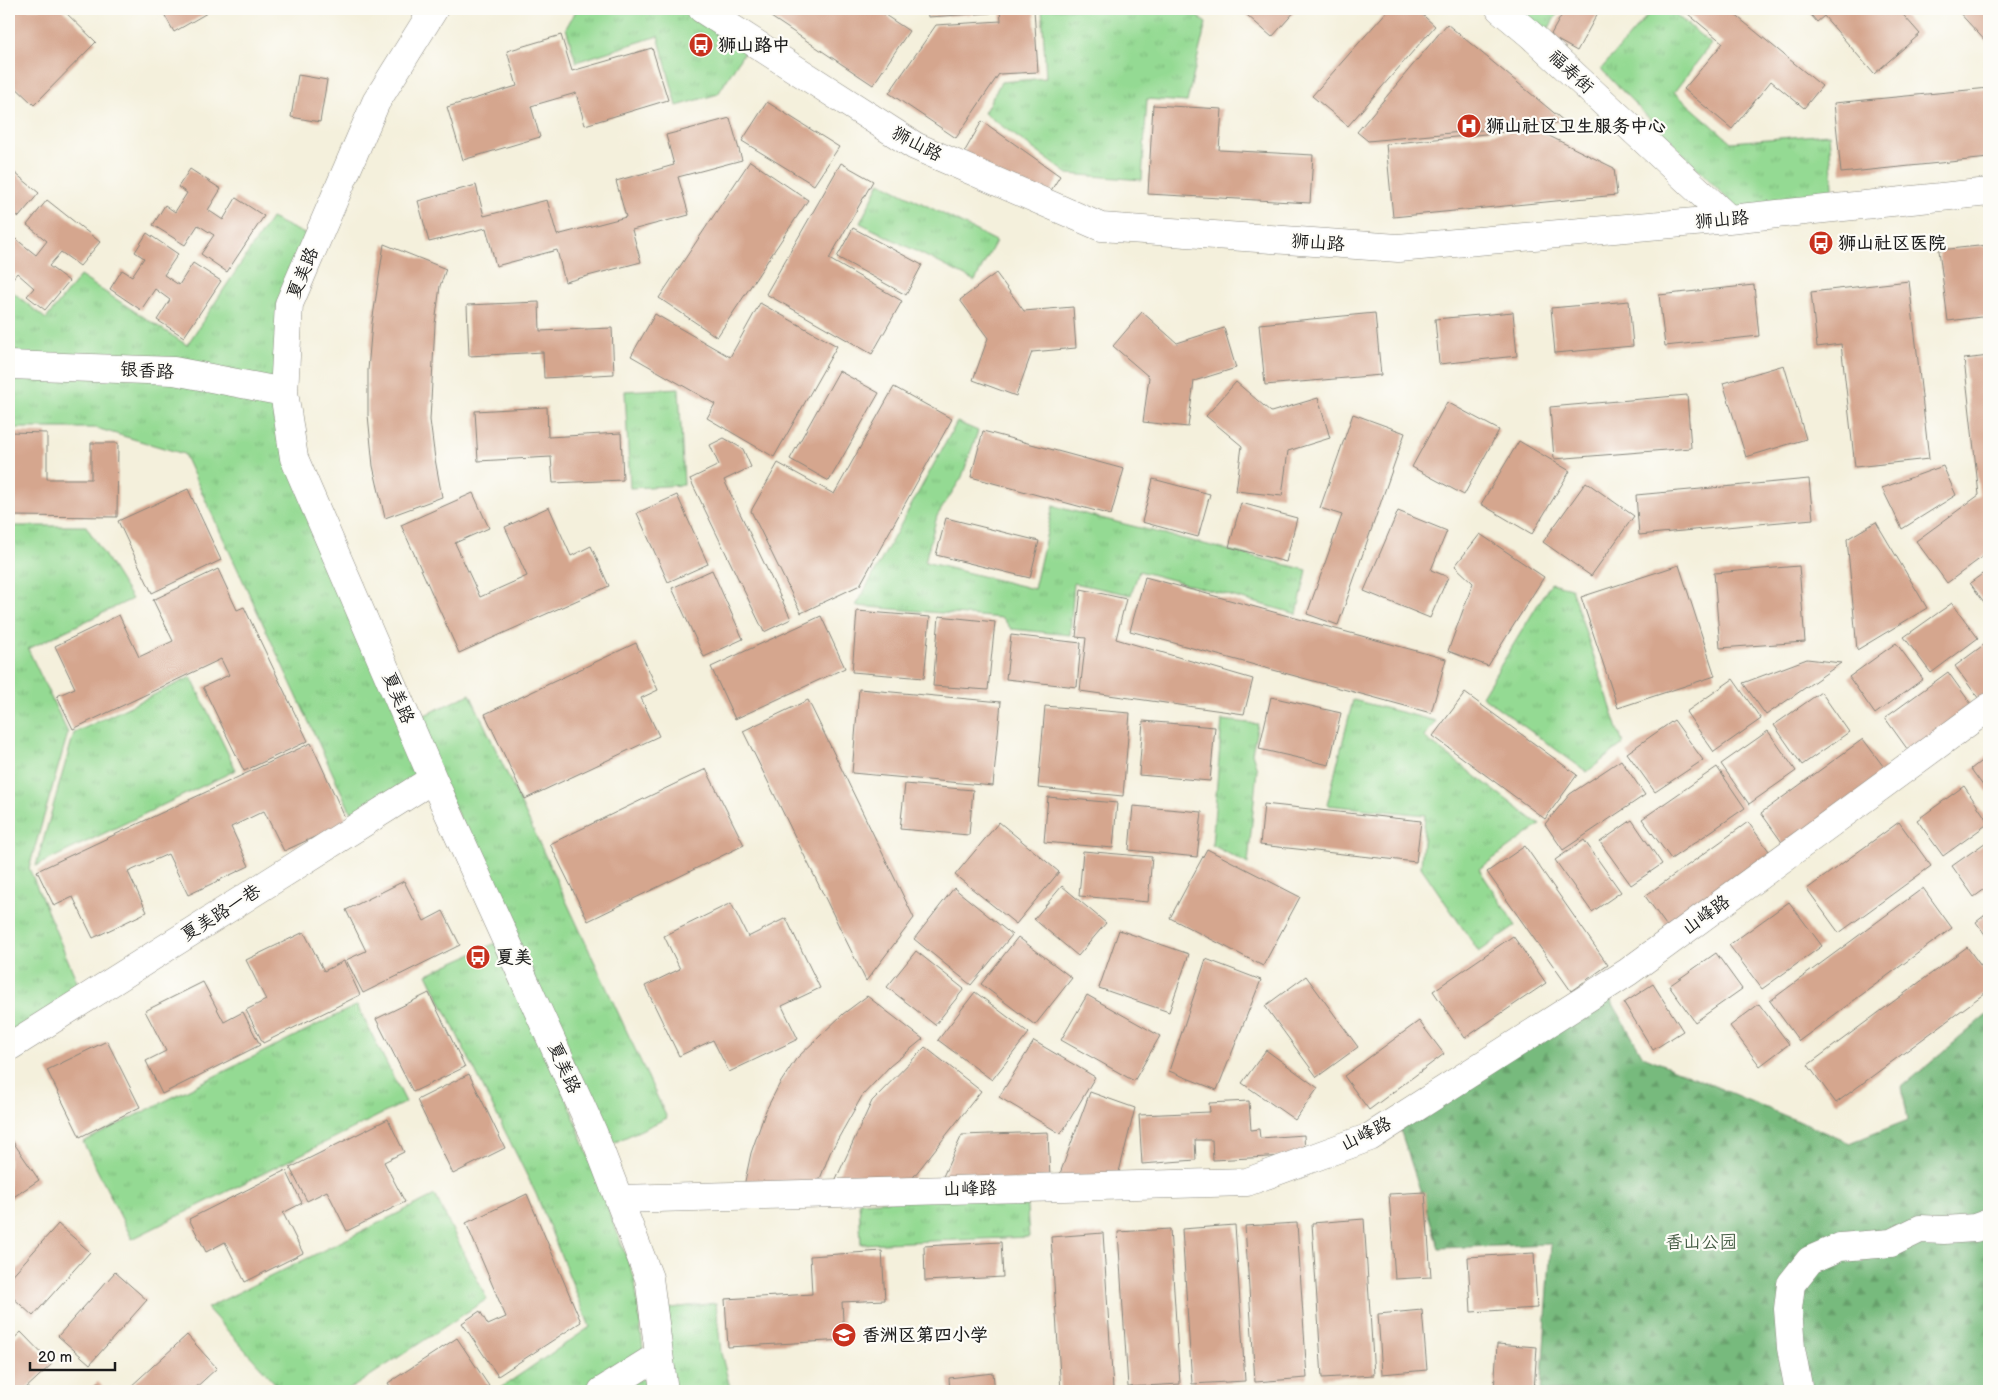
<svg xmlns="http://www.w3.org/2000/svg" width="1998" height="1400" viewBox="0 0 1998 1400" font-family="'Balsamiq Sans','LXGW WenKai TC',sans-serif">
<defs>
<pattern id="grass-tufts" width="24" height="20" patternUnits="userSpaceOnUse" patternTransform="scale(1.25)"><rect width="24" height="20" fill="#94da93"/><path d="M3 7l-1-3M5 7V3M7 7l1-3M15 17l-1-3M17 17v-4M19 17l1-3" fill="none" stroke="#7fba7e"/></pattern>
<pattern id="forest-firs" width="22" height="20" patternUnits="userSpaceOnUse" patternTransform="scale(1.25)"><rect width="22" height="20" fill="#77ba7d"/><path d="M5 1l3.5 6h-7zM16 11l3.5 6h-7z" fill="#669f6b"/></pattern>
</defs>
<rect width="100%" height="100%" fill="#fdfcf7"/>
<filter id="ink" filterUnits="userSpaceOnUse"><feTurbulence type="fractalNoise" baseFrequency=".02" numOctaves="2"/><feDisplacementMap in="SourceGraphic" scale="10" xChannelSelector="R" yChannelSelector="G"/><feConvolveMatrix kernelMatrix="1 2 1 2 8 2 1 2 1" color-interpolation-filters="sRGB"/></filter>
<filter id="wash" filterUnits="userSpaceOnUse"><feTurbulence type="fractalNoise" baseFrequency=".0096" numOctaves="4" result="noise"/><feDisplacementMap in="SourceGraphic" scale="20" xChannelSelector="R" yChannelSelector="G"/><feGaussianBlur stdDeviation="1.12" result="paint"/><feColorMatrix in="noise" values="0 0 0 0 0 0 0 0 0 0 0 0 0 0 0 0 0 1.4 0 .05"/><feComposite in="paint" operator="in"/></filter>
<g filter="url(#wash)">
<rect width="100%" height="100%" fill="#f4f0dc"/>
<path fill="url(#grass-tufts)" stroke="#587b58" d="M 577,9 L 690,9 L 748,46 L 718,94 L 677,106 L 658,36 L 576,62 L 566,28 Z
M 1042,9 L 1187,9 L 1206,23 L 1187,102 L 1147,99 L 1142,180 L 1068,174 L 984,113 L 1001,82 L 1046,78 Z
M 1509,9 L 1560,9 L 1543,38 Z
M 1653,9 L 1669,9 L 1711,44 L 1674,92 L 1731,142 L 1829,134 L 1834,200 L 1739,211 L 1601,69 Z
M 880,182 L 996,241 L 975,281 L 860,223 Z
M 271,218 L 311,237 L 278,384 L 9,356 L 9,289 L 46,319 L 80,276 L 187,345 Z
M 9,372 L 168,377 L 279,399 L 426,773 L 353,817 L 184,454 L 96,428 L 9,428 Z
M 679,388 L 684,485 L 630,488 L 625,391 Z
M 957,422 L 978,431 L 962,477 L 937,516 L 925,562 L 1034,589 L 1053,506 L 1307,570 L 1297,614 L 1139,571 L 1131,595 L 1074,583 L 1070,635 L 1011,629 L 1003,618 L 856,606 Z
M 9,526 L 86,526 L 132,599 L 28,649 L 68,733 L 29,868 L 81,991 L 9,1038 Z
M 1551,583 L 1571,588 L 1623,744 L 1587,772 L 1482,696 Z
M 191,677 L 236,770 L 36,866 L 74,733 Z
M 470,694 L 667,1118 L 611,1144 L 414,720 Z
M 1353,700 L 1436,721 L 1424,737 L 1540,825 L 1479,869 L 1516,926 L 1479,952 L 1421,867 L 1425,815 L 1327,805 Z
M 1222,720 L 1258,724 L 1252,753 L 1257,769 L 1248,864 L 1212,845 Z
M 498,942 L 565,1094 L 635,1280 L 648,1391 L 496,1391 L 590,1327 L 536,1194 L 427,974 Z
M 357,1005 L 406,1102 L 132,1239 L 83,1142 Z
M 1026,1194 L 1029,1237 L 861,1244 L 859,1202 Z
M 435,1195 L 487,1299 L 347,1391 L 282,1391 L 207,1308 Z
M 716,1303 L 721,1353 L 731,1391 L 672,1391 L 662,1309 Z"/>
<path fill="url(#forest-firs)" stroke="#4a6b4c" d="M 1607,993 L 1643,1056 L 1850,1143 L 1908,1120 L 1902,1087 L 1989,1013 L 1989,1391 L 1541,1391 L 1551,1244 L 1439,1248 L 1400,1129 Z"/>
<g id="blocks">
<path fill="#d5a68e" d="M 17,9 L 62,9 L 96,42 L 34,105 L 9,81 L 9,17 Z
M 169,9 L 204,9 L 207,13 L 174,32 L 163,12 Z
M 776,9 L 876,9 L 909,31 L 873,85 L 771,17 Z
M 927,9 L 991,9 L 991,13 L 928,17 Z
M 1000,9 L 1034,9 L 1038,72 L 999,74 L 956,138 L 889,93 L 936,25 L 1001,21 Z
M 1240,9 L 1297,9 L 1272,37 Z
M 1389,9 L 1416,9 L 1435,26 L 1348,126 L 1312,96 Z
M 1565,9 L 1600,9 L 1577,51 L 1550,36 Z
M 1692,9 L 1728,9 L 1822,86 L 1804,108 L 1771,81 L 1732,129 L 1684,89 L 1723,43 L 1688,14 Z
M 1806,9 L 1898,9 L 1920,34 L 1874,74 L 1824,16 L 1817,22 Z
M 1956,9 L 1989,9 L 1989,45 Z
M 1447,24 L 1565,122 L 1368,141 L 1357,132 Z
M 561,35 L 572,71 L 652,48 L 668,100 L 585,125 L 576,93 L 531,106 L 540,137 L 463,160 L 447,107 L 517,86 L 507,51 Z
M 298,75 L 327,80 L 320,122 L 291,117 Z
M 1989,88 L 1989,158 L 1841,173 L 1834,103 Z
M 767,102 L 839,147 L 814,185 L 742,141 Z
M 1153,105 L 1222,109 L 1219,150 L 1313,155 L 1310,203 L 1148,194 Z
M 730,118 L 742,160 L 678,177 L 689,215 L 632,230 L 641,262 L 565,282 L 557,250 L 496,266 L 486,228 L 429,242 L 418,201 L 476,185 L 484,216 L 547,200 L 557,235 L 626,217 L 616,181 L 674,165 L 666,135 Z
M 982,121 L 1060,176 L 1047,197 L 962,156 Z
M 1535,129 L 1614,168 L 1617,195 L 1393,217 L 1386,144 Z
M 750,161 L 808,200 L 717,337 L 659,298 Z
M 841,163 L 873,181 L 829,259 L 902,301 L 872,354 L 766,294 Z
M 9,168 L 39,193 L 19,217 L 9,209 Z
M 190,169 L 221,189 L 208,210 L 223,220 L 236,198 L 264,216 L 227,272 L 201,254 L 214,235 L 198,225 L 185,245 L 153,225 L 165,205 L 175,212 L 187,193 L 178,187 Z
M 47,200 L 100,242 L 80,266 L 61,252 L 49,266 L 69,281 L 45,310 L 27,296 L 34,288 L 17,273 L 9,283 L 9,248 L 16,239 L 36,255 L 47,241 L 27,225 Z
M 853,228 L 922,265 L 906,295 L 837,257 Z
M 147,233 L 178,254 L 164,275 L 179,285 L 193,263 L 221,281 L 184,337 L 157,320 L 170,300 L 155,289 L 141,310 L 110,289 L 122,270 L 132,276 L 144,258 L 135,252 Z
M 384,244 L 446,269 L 440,286 L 435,324 L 430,420 L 435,459 L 442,497 L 385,518 L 373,466 L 368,415 L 368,370 L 372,323 Z
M 1989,245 L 1989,316 L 1948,321 L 1939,250 Z
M 996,273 L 1024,311 L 1073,307 L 1076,348 L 1032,352 L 1016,396 L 973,380 L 988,338 L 960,300 Z
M 1909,281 L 1929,459 L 1855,467 L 1841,344 L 1817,347 L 1811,292 Z
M 1754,285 L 1759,336 L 1665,346 L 1659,295 Z
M 1629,301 L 1633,346 L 1555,353 L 1551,308 Z
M 539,302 L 540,331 L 612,328 L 614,374 L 544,378 L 543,352 L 469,356 L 467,305 Z
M 760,303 L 837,346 L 774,457 L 707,418 L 715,404 L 631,356 L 655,314 L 730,357 Z
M 1142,312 L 1177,343 L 1224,328 L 1236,368 L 1194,381 L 1188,427 L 1143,422 L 1149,377 L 1113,346 Z
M 1513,312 L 1517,356 L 1439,364 L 1435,319 Z
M 1375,313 L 1381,375 L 1265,385 L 1259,324 Z
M 1989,356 L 1989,552 L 1947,583 L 1916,541 L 1979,495 L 1964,359 Z
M 1784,365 L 1806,439 L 1746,457 L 1723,383 Z
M 839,371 L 879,393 L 829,481 L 790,459 Z
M 1236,382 L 1271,412 L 1318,398 L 1330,438 L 1288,451 L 1282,496 L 1236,491 L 1242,446 L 1206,416 Z
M 894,387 L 952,419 L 860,585 L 801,613 L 751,511 L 778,463 L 834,494 Z
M 1687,395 L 1691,448 L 1554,459 L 1550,407 Z
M 1447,402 L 1499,430 L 1464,495 L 1412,467 Z
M 547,407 L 548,437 L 621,433 L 623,480 L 553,483 L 551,457 L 478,461 L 475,411 Z
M 1353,414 L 1405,433 L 1338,625 L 1307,614 L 1342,515 L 1320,508 Z
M 983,431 L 1124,469 L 1111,515 L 971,477 Z
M 9,432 L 47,433 L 47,479 L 91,479 L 91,443 L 118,443 L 117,517 L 9,516 Z
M 724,438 L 743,449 L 751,467 L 724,480 L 791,619 L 764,632 L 690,479 L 719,465 L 710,445 Z
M 1519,441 L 1570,471 L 1532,534 L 1481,504 Z
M 1943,466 L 1956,495 L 1902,529 L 1882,488 Z
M 1153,479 L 1210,494 L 1198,537 L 1142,522 Z
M 1809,479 L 1813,519 L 1639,535 L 1636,495 Z
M 1586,482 L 1634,516 L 1591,576 L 1543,542 Z
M 188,489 L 221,560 L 152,593 L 118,521 Z
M 473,493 L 489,528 L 455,543 L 480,597 L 527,576 L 505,527 L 549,507 L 571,556 L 591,546 L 609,586 L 459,653 L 401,525 Z
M 677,495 L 708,564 L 668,582 L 637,513 Z
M 1241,503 L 1297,518 L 1286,562 L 1229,547 Z
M 1398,511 L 1447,531 L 1431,570 L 1448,577 L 1430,618 L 1364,591 Z
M 946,518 L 1039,541 L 1030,578 L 936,555 Z
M 1876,522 L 1927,608 L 1857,650 L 1847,539 Z
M 1480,534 L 1544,577 L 1488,666 L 1448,651 L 1473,583 L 1455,566 Z
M 1679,565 L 1715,676 L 1618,708 L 1581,597 Z
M 1799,566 L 1805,642 L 1720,648 L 1714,573 Z
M 218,569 L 237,610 L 244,607 L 308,741 L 244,771 L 203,687 L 229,675 L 221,659 L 73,729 L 57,696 L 75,688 L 55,646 L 119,615 L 139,657 L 173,641 L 153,600 Z
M 1989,569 L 1989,609 L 1970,583 Z
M 712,570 L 743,639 L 704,657 L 672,588 Z
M 1145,577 L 1446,659 L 1431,713 L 1130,631 Z
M 1081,589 L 1126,599 L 1116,639 L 1253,679 L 1244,714 L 1080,691 L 1086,638 L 1076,637 Z
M 1952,603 L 1978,638 L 1931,673 L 1904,637 Z
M 857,611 L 930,617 L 924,678 L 852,672 Z
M 821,616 L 845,668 L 735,719 L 711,667 Z
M 939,616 L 995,622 L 988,690 L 933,686 Z
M 1011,635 L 1081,643 L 1077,687 L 1006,679 Z
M 1989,641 L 1989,696 L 1981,702 L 1955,666 Z
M 636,643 L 658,690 L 641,698 L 659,736 L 525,799 L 485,714 Z
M 1896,643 L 1923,679 L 1875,714 L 1849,677 Z
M 1807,659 L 1841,663 L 1766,715 L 1743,683 Z
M 1948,672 L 1976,711 L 1913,757 L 1885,718 Z
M 1733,679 L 1761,719 L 1714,752 L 1686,712 Z
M 859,689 L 1001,702 L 993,786 L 852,773 Z
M 1821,692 L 1849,732 L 1802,765 L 1774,725 Z
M 1465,693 L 1577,775 L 1545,819 L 1433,736 Z
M 1271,697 L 1341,713 L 1329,765 L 1259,749 Z
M 808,700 L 914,918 L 866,981 L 743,731 Z
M 1045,706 L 1130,713 L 1123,796 L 1038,788 Z
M 1674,720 L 1703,760 L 1655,792 L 1627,753 Z
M 1143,721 L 1215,727 L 1210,781 L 1139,775 Z
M 1768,731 L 1796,771 L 1749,804 L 1721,764 Z
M 1863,739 L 1889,774 L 1786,848 L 1761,813 Z
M 311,743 L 347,822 L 284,851 L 264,811 L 231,827 L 249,866 L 188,895 L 168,854 L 128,872 L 147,912 L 93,938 L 73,897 L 54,906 L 37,871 Z
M 1989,755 L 1989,794 L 1971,769 Z
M 1621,760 L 1645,795 L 1563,850 L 1545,824 L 1570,794 Z
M 1717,767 L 1745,808 L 1671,859 L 1642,819 Z
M 706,769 L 744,845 L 588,921 L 550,844 Z
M 905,784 L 973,790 L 969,835 L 900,829 Z
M 1964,786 L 1989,823 L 1943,856 L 1917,820 Z
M 1048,797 L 1117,803 L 1113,848 L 1044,842 Z
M 1264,804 L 1421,821 L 1416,862 L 1260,845 Z
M 1133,806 L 1202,812 L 1197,857 L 1129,850 Z
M 1632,820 L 1662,864 L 1631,885 L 1600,842 Z
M 999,822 L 1059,872 L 1016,924 L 955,875 Z
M 1748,822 L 1774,858 L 1671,932 L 1645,896 Z
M 1899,822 L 1931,866 L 1839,933 L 1807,889 Z
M 1584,840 L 1621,892 L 1592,912 L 1555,860 Z
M 1989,840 L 1989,886 L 1974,897 L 1952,866 Z
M 1525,846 L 1608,965 L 1571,991 L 1487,872 Z
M 1207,849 L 1300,897 L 1263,966 L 1170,918 Z
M 1083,851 L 1152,857 L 1148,902 L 1079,896 Z
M 404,881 L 424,921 L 443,911 L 460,945 L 363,993 L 346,960 L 366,951 L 346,910 Z
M 1062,886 L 1106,923 L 1078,956 L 1034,919 Z
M 954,888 L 1012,935 L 971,985 L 914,939 Z
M 1923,888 L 1952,928 L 1799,1041 L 1770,1001 Z
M 1789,902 L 1822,946 L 1762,989 L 1729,945 Z
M 731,903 L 748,937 L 786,918 L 820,988 L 782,1006 L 798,1039 L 729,1072 L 713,1040 L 679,1056 L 645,986 L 680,969 L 664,936 Z
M 1989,912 L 1989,940 L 1976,922 Z
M 1119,930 L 1189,954 L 1169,1012 L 1099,988 Z
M 304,932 L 324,971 L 344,961 L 360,995 L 263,1043 L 246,1010 L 266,1000 L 246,960 Z
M 1513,936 L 1546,983 L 1465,1038 L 1433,991 Z
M 1018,937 L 1072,978 L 1035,1025 L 981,984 Z
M 1967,947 L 1989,977 L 1989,990 L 1836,1103 L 1808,1065 Z
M 916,951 L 964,989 L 935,1025 L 887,987 Z
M 1716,953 L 1742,989 L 1695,1022 L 1669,986 Z
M 1206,959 L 1261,980 L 1217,1090 L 1169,1071 Z
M 1306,976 L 1358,1047 L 1317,1077 L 1265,1006 Z
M 203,982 L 224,1022 L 243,1012 L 260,1045 L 162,1094 L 146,1061 L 166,1051 L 145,1011 Z
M 1653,984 L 1683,1031 L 1653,1050 L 1624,1003 Z
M 975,992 L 1029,1033 L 992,1080 L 938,1040 Z
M 429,993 L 465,1067 L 413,1092 L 376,1019 Z
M 1087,995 L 1160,1036 L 1134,1081 L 1061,1040 Z
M 867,996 L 923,1039 L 890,1066 L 862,1096 L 830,1153 L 818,1184 L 744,1186 L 751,1153 L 766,1110 L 779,1085 L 796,1059 L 843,1014 Z
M 1759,1004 L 1789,1044 L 1760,1066 L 1730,1026 Z
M 1419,1021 L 1444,1054 L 1369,1110 L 1344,1076 Z
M 107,1041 L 140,1107 L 80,1137 L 47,1070 Z
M 1034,1041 L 1095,1077 L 1061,1134 L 999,1097 Z
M 925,1047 L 981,1091 L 911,1180 L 835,1181 L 872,1101 Z
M 1266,1050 L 1318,1088 L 1295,1120 L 1242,1083 Z
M 469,1074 L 505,1148 L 453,1174 L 417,1100 Z
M 1090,1092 L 1135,1108 L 1117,1180 L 1058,1179 Z
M 1249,1101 L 1251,1130 L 1259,1129 L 1260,1138 L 1304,1135 L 1305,1155 L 1213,1160 L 1212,1140 L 1195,1140 L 1196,1160 L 1142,1164 L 1139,1115 L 1210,1112 L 1209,1103 Z
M 388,1119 L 404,1152 L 384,1162 L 405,1202 L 347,1231 L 327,1191 L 307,1201 L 290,1168 Z
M 1048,1132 L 1050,1179 L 940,1183 L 962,1135 Z
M 11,1139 L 39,1180 L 9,1200 L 9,1141 Z
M 286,1170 L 302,1203 L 283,1213 L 303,1253 L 245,1282 L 225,1242 L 206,1252 L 189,1219 Z
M 1425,1192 L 1431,1277 L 1395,1279 L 1389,1194 Z
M 527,1194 L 581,1322 L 498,1376 L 462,1323 L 480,1311 L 488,1325 L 506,1317 L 466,1223 Z
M 1364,1219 L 1374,1375 L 1322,1378 L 1312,1223 Z
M 1297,1223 L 1307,1378 L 1255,1382 L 1245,1226 Z
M 58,1224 L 90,1252 L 33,1316 L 9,1294 L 9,1279 Z
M 1235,1225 L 1245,1381 L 1192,1384 L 1182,1229 Z
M 1170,1229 L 1180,1384 L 1128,1387 L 1118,1232 Z
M 1103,1233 L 1113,1389 L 1061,1391 L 1051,1237 Z
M 1001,1242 L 1003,1277 L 925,1281 L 924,1246 Z
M 882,1251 L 885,1300 L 842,1302 L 844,1340 L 728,1347 L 725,1299 L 812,1294 L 810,1256 Z
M 1534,1253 L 1537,1308 L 1471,1312 L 1468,1257 Z
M 115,1272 L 147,1300 L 90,1364 L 58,1336 Z
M 1422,1310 L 1427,1370 L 1382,1374 L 1378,1314 Z
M 21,1332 L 52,1364 L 23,1391 L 9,1391 L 9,1343 Z
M 187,1335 L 217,1368 L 192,1391 L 132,1391 L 129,1388 Z
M 457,1338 L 489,1386 L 481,1391 L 393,1391 L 388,1383 Z
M 1497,1344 L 1537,1347 L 1534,1391 L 1494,1391 Z
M 993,1373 L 995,1391 L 950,1391 L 949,1378 Z
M 98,1382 L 107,1391 L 87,1391 Z"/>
</g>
</g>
<g filter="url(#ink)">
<use href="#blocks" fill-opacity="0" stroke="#88867c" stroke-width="1"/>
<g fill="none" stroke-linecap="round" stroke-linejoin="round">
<defs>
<path id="minor" d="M 434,9 L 376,102 L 289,304 L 284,392 L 294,458 L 433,779 L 593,1132 L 649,1278 L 664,1391
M 702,9 L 915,146 L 1101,227 L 1398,248 L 1729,219 L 1989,192
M 1500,9 L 1531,35 L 1729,219
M 9,365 L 174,371 L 284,392
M 9,1047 L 433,779
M 619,1199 L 1247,1182 L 1370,1137 L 1628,972 L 1989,707
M 602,1391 L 659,1355
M 1799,1391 L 1791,1348 L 1788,1309 L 1791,1284 L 1810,1260 L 1840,1247 L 1891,1243 L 1920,1229 L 1944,1230 L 1975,1228 L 1989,1223"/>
</defs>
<use href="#minor" stroke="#88867c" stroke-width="29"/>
<use href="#minor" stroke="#fff" stroke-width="28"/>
</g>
</g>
<defs>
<symbol id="bus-disc" viewBox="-11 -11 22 22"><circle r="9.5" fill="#c8321e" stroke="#fdfcf7"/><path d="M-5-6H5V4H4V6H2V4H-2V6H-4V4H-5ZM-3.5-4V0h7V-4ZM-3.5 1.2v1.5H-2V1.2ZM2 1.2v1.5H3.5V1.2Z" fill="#fff"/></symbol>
<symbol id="hospital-disc" viewBox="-11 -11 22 22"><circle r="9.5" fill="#c8321e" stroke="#fdfcf7"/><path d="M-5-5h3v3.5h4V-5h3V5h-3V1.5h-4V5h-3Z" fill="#fff"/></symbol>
<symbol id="school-disc" viewBox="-11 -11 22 22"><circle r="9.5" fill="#c8321e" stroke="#fdfcf7"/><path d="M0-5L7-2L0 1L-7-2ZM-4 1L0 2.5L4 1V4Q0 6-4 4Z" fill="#fff"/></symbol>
</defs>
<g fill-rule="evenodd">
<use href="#bus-disc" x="687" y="31" width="28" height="28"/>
<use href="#hospital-disc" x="1455" y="112" width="28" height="28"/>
<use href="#bus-disc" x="1807" y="229" width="28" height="28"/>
<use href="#bus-disc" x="464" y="943" width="28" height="28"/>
<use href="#school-disc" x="830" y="1321" width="28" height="28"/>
</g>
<g text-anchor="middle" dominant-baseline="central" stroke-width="4.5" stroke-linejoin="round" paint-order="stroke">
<g font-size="18" font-weight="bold" fill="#1c1c1c" stroke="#fdfcf7" text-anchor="start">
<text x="718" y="45">狮山路中</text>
<text x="1486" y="126">狮山社区卫生服务中心</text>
<text x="1838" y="243">狮山社区医院</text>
<text x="496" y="957">夏美</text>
<text x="862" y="1335">香洲区第四小学</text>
</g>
<g font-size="18" fill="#1c1c1c" stroke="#fdfcf7">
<text transform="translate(1571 72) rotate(43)">福寿街</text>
<text transform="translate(917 144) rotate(28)">狮山路</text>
<text transform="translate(1722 220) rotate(-5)">狮山路</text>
<text transform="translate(1318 243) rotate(4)">狮山路</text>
<text transform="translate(303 273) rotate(-68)">夏美路</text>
<text transform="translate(147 371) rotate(3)">银香路</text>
<text transform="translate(398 698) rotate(67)">夏美路</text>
<text transform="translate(221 913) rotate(-32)">夏美路一巷</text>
<text transform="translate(1706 915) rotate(-36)">山峰路</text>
<text transform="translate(564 1068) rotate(66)">夏美路</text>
<text transform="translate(1366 1134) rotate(-26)">山峰路</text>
<text transform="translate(970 1189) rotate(-1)">山峰路</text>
</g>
<g font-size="18" fill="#465e46" stroke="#fdfcf7">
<text x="1701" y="1242">香山公园</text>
</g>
</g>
<rect width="1998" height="1400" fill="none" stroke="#fdfcf7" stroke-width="30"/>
<path d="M30 1362v8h85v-8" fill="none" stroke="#1c1c1c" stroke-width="2.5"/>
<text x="38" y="1362" font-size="15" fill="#1c1c1c" stroke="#fdfcf7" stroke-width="4" paint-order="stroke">20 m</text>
</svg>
